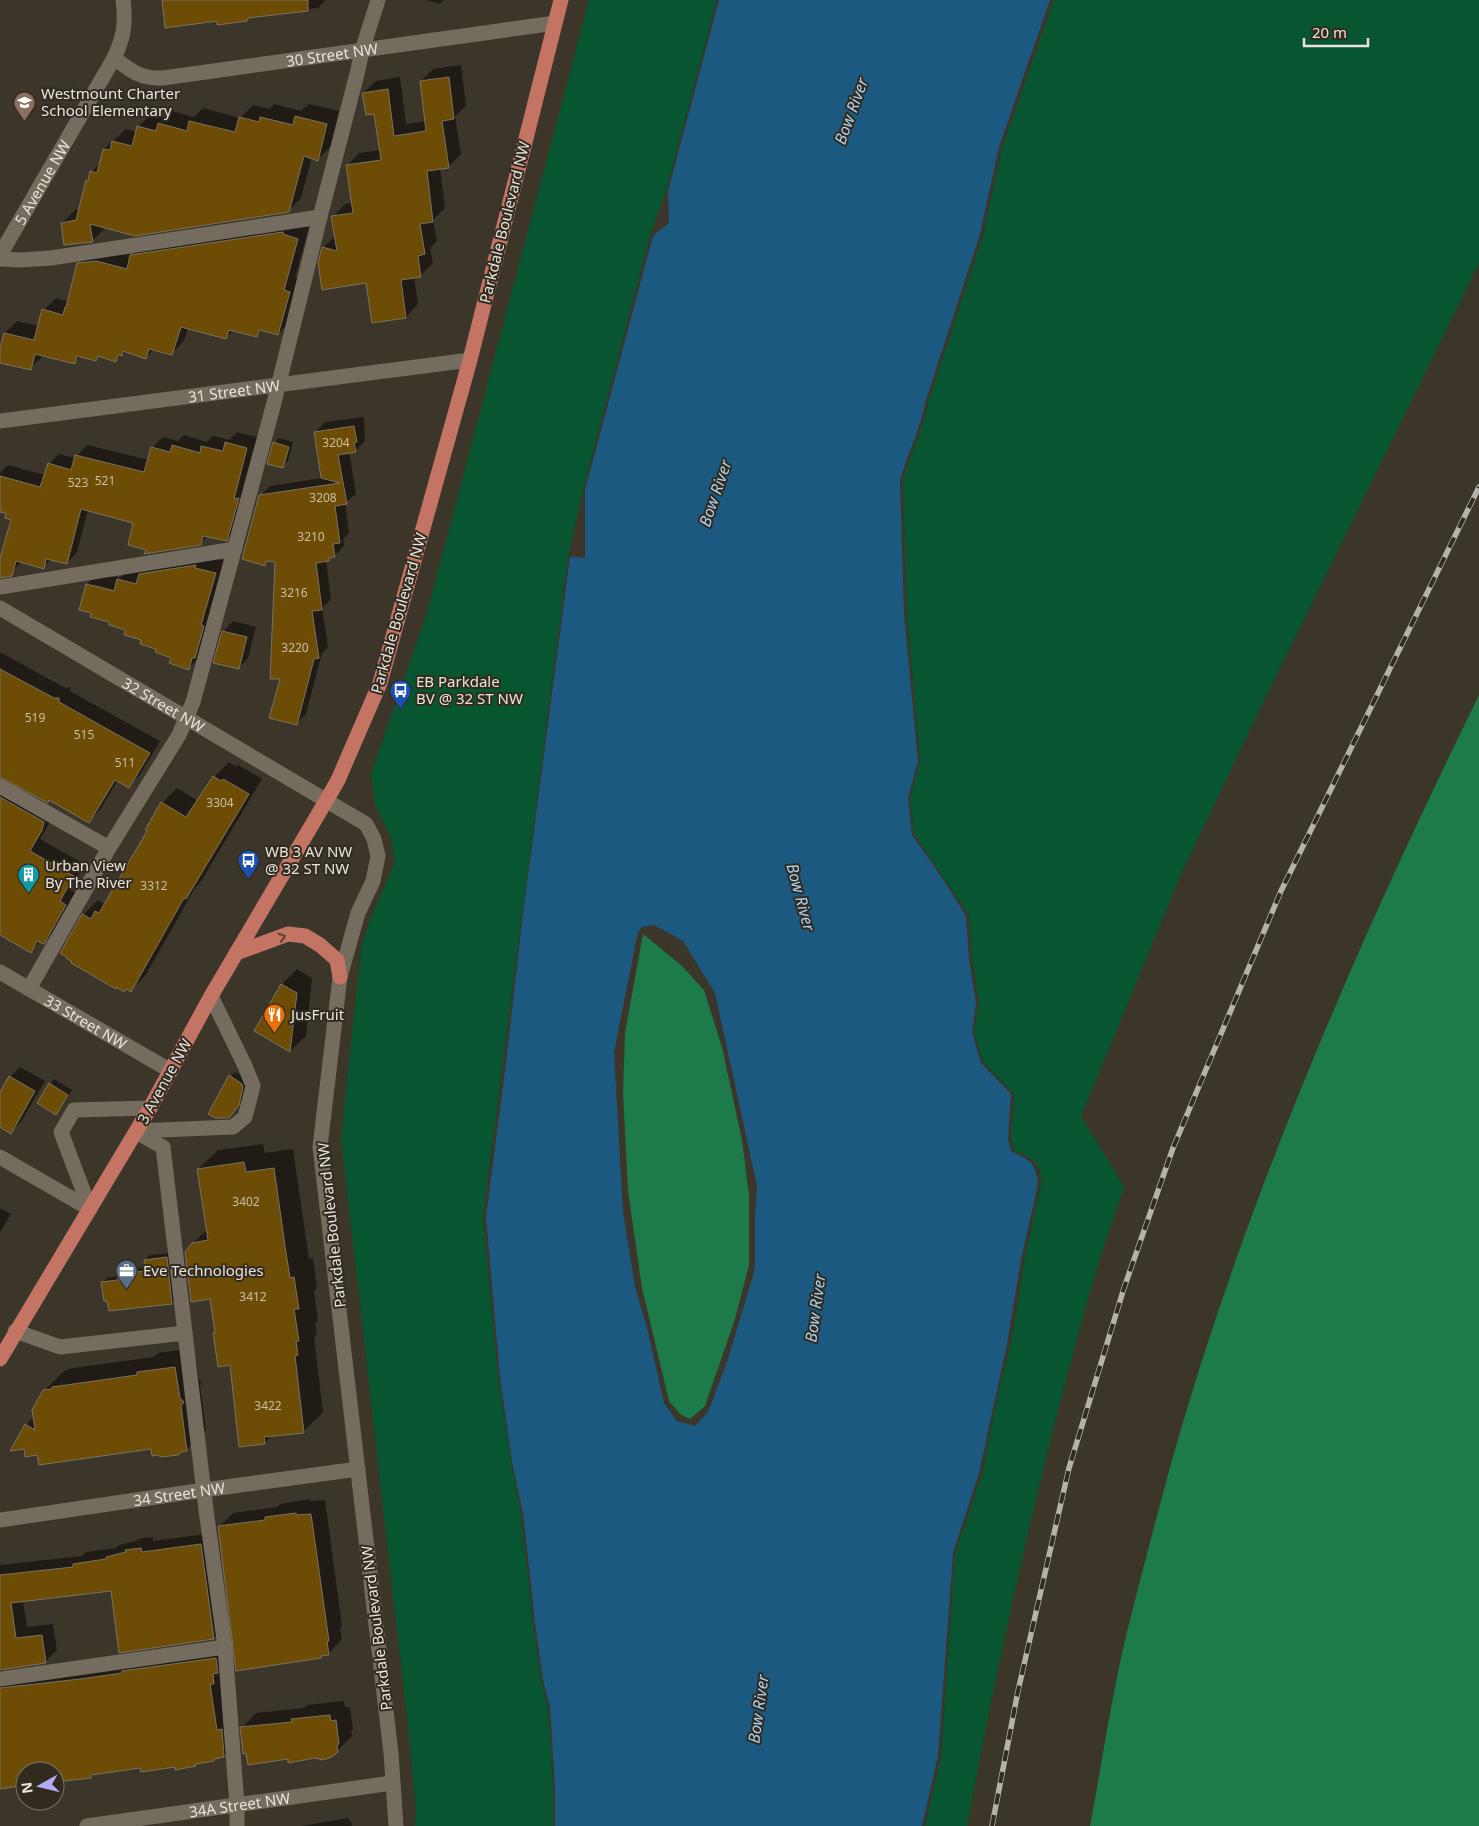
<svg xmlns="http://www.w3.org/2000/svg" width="1479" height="1826" viewBox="0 0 1479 1826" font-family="'Noto Sans',sans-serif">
<rect width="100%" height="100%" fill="#3c3529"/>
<path fill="#085531" d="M 589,0 L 717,0 L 666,191 L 650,236 L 583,490 L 568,557 L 483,1217 L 498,1377 L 511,1463 L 521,1514 L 533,1623 L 541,1680 L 548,1707 L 553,1787 L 553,1826 L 415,1826 L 416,1808 L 409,1735 L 341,1138 L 361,949 L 370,919 L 395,863 L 391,837 L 375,805 L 371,774 L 427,613 Z
M 1054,0 L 1479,0 L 1479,263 L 1254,721 L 1182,872 L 1081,1116 L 1124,1187 C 1110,1229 1095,1271 1084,1313 C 1037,1482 999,1654 967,1826 L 925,1826 L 941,1757 L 955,1554 L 982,1474 L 998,1394 L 1011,1344 L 1024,1261 L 1042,1180 C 1038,1160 1031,1158 1014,1150 L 1011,1138 L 1014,1094 L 983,1062 L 974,1032 L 979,1002 L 972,958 L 969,915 L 914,834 L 910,799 L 920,760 L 907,615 L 903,480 C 910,452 924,429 929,400 L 983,235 L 1002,148 Z"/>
<path fill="#1c7a4b" d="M 1479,695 L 1479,1826 L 1090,1826 C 1102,1763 1111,1699 1126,1636 C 1140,1580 1155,1523 1170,1467 C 1245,1200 1357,944 1479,695 Z
M 643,934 L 681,965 L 704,990 L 722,1047 L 742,1140 L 749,1195 L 749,1265 L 735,1319 L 705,1406 L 690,1419 L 680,1414 L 669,1401 L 642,1288 L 628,1191 L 623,1093 L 625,1033 Z"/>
<path fill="#1c5981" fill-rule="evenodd" d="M 719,0 L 1050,0 L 999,147 L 980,234 L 926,400 C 921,428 908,452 900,480 L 904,614 L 918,761 L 908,798 L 912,835 L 941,876 L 966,916 L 969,959 L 976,1003 L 972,1032 L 981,1063 L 1011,1094 L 1008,1139 L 1011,1151 C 1030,1161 1035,1161 1038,1184 L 1021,1260 L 1007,1344 L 979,1473 L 953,1553 L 938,1756 L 922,1826 L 555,1826 L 555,1787 L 550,1707 L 543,1680 L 535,1623 L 523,1513 L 512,1462 L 500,1377 L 486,1217 L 506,1063 L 523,914 L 570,557 L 585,558 L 585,490 L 653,236 L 669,223 L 668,191 ZM 654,925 L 683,941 L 715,993 L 757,1186 L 755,1214 L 755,1269 L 727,1362 L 708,1412 L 695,1426 L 677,1421 L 664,1403 L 647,1328 L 635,1287 L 623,1212 L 614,1052 L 638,932 L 642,927 Z"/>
<path fill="#0007" fill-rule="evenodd" d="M 163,0 L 326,0 L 318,8 L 218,20 Z
M 426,0 L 444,0 L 440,4 Z
M 461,65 L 466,106 L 455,116 L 461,154 L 448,167 L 440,168 L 445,208 L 433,220 L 437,241 L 430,248 L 433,263 L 420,276 L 414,277 L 418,304 L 406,317 L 368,281 L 323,248 L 336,235 L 333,217 L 345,204 L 353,203 L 347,166 L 359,153 L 380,150 L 375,113 L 363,93 L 376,81 L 400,77 L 406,124 L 426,121 L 421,81 L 433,69 Z
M 274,104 L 301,111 L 309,104 L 339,111 L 331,146 L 318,159 L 312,157 L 301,198 L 288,211 L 105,226 L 105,228 L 92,241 L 62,223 L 75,210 L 80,210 L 87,181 L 90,178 L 92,172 L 101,162 L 104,149 L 126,129 L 137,132 L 138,127 L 151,114 L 166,118 L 172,111 L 194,117 L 203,108 L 240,118 L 253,105 L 270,109 Z
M 294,222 L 309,227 L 295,278 L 302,280 L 290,322 L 278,334 L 262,330 L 256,335 L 234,330 L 226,337 L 188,328 L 184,341 L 172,353 L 154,349 L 146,358 L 126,351 L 116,360 L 100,355 L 96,360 L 81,356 L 74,363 L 43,356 L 30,368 L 0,360 L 5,333 L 17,321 L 39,326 L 44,310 L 56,298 L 69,302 L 78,264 L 91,252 L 109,249 L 132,255 L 144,244 Z
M 364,417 L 365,441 L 355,451 L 349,452 L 356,494 L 345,503 L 349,533 L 343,539 L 344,546 L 334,556 L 326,560 L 331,599 L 322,608 L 328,647 L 322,653 L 306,714 L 296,724 L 281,678 L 276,561 L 269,560 L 264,564 L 260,496 L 270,486 L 322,478 L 316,432 L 325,422 Z
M 237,432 L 257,437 L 243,489 L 237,529 L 227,539 L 208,536 L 200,544 L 147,549 L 135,522 L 88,510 L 77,552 L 67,563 L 52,559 L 43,567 L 22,562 L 12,571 L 0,567 L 13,519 L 8,512 L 0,510 L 0,473 L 8,465 L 45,475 L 49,464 L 59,454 L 75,458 L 87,445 L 149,460 L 152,448 L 163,437 L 178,441 L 184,435 L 207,442 L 213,436 L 229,440 Z
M 279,438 L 293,442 L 288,461 L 283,466 L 274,443 Z
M 207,556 L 227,561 L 201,656 L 189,668 L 111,621 L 87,584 L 99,572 L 120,578 L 131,568 ZM 93,584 L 121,592 L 120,594 L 93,587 Z
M 233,621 L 256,627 L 248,658 L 238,668 L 223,632 Z
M 0,652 L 65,688 L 70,687 L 70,691 L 160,741 L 140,775 L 129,786 L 118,780 L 100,810 L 89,821 L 50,799 L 48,801 L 0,774 Z
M 229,762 L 236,767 L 238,765 L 262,779 L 200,883 L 195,888 L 145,976 L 131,990 L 62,953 L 83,915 L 98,900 L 104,904 L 108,900 L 148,831 L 162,803 L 177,788 L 198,801 L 214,777 Z
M 0,791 L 53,817 L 40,839 L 84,864 L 70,890 L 76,893 L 55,931 L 43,943 L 41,941 L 30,951 L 0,934 Z
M 297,969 L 312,978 L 306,1036 L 290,1051 L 255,1031 L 282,984 Z
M 20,1067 L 45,1081 L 21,1122 L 11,1132 L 0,1126 L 0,1095 L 10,1077 Z
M 235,1072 L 247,1079 L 243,1099 L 234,1111 L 230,1076 Z
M 54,1079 L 72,1090 L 56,1113 L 50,1084 Z
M 263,1144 L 265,1153 L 293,1149 L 309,1259 L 313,1258 L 317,1288 L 314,1292 L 318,1320 L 315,1323 L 317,1335 L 314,1337 L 323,1412 L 303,1432 L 272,1435 L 264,1443 L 231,1364 L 214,1334 L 216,1332 L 211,1297 L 193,1243 L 207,1230 L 198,1169 L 218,1150 Z
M 0,1208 L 11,1214 L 0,1232 Z
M 171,1253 L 176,1298 L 172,1303 L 103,1283 L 107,1278 L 119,1276 L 123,1270 L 146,1267 L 145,1260 L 150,1255 Z
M 194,1348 L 199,1379 L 202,1382 L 200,1385 L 206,1430 L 186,1450 L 152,1448 L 38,1453 L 26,1425 L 34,1417 L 44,1391 L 64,1371 L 73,1368 L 154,1357 L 158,1353 Z
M 310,1499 L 310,1501 L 325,1500 L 342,1626 L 340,1628 L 342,1639 L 328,1654 L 323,1654 L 321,1657 L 219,1527 L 233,1513 L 277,1507 L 280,1504 Z
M 213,1533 L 226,1626 L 214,1638 L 112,1590 L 23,1601 L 27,1627 L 53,1624 L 57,1650 L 45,1662 L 2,1668 L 4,1674 L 228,1647 L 235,1744 L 223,1756 L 217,1757 L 214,1760 L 198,1763 L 196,1765 L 141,1767 L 94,1773 L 91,1777 L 55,1781 L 55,1771 L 25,1771 L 25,1784 L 4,1787 L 0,1790 L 0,1565 L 82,1556 L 86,1552 L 116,1548 L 119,1545 L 136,1541 L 138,1539 L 153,1537 L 153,1541 Z
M 344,1701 L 345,1707 L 350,1707 L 353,1729 L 351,1731 L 352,1736 L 337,1751 L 289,1758 L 242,1728 L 256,1713 L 304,1708 L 307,1705 Z
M 349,1818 L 349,1821 L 351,1821 L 352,1826 L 301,1826 Z"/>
<path fill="#6d4c05" stroke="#7a7265" d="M 162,0 L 308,0 L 308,11 L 248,18 L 247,21 L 217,25 L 217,21 L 165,28 Z
M 449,77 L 454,119 L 442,121 L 449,168 L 427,171 L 433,222 L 420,224 L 425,254 L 418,256 L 421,277 L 401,280 L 406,318 L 372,323 L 366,283 L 322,290 L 318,263 L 322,247 L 337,251 L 331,216 L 353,213 L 346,165 L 381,160 L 374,114 L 366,115 L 362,93 L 388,89 L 394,136 L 426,131 L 420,81 Z
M 295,116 L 327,124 L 318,161 L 304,156 L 289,212 L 135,236 L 90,224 L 93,242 L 64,245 L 61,223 L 76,220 L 86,180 L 88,181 L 90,171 L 97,173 L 103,149 L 110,150 L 112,141 L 132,146 L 137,126 L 156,131 L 158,123 L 187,131 L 189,121 L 235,132 L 239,117 L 259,122 L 260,117 L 293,125 Z
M 283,232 L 283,234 L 298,239 L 284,290 L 290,292 L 278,335 L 259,330 L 257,337 L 229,330 L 226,339 L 181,327 L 172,355 L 149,349 L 146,359 L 123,351 L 122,356 L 118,355 L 116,362 L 98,356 L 96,361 L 77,356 L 75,364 L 35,354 L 31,370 L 0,363 L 0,348 L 4,333 L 34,340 L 42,309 L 63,315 L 65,307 L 66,307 L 77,263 L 96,261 L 127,269 L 130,255 Z
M 354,426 L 357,442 L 354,442 L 356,452 L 338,455 L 347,504 L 335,506 L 340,543 L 333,544 L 335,557 L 329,558 L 329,561 L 316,563 L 322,610 L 312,611 L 319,658 L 314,659 L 297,725 L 269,718 L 280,679 L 270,679 L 275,562 L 266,561 L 265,566 L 242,559 L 259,495 L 340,483 L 321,478 L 314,432 Z
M 225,442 L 247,448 L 234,499 L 239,498 L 227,541 L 203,536 L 201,545 L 144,554 L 146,550 L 128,545 L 133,523 L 81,509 L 67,564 L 46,559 L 44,569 L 16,561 L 12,576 L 0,578 L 0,558 L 11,520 L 5,518 L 6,513 L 0,512 L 0,476 L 40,487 L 48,463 L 71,470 L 75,455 L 144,472 L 151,447 L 170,452 L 172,445 L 200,453 L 201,446 L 223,451 Z
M 273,442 L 289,447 L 283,468 L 267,464 Z
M 196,565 L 195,568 L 216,573 L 201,625 L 204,626 L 195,658 L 192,658 L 189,670 L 169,663 L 171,658 L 155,652 L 156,649 L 140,644 L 141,640 L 124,635 L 125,630 L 109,625 L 109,622 L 90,617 L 91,613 L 79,610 L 86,584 L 114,591 L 117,579 L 136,584 L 139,574 Z
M 222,631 L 247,637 L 239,669 L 213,663 Z
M 0,669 L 54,698 L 59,698 L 59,702 L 150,753 L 129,788 L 115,780 L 89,823 L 49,800 L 48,803 L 0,777 Z
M 213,776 L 221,781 L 223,779 L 249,794 L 186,899 L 184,898 L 131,992 L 126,989 L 124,992 L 116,987 L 116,989 L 71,963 L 72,962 L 66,958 L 67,957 L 60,953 L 82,914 L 91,919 L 95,911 L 99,913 L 147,831 L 145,830 L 161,802 L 186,817 Z
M 0,797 L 44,822 L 42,830 L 30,851 L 74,876 L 60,901 L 66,905 L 44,944 L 37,941 L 31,953 L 0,935 Z
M 281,984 L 297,993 L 290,1052 L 254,1031 Z
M 229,1075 L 242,1084 L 243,1087 L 239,1105 L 229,1118 L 215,1118 L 208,1114 Z
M 9,1076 L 35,1091 L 11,1134 L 0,1127 L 0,1092 Z
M 49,1083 L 68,1095 L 56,1115 L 37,1103 Z
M 244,1162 L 246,1172 L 274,1168 L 285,1246 L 290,1278 L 294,1277 L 299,1309 L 294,1309 L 299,1341 L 296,1341 L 298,1355 L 295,1356 L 304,1433 L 264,1437 L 265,1444 L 239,1447 L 230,1365 L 218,1367 L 213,1333 L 215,1333 L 210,1299 L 191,1302 L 185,1252 L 192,1243 L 208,1240 L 197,1169 Z
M 167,1257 L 172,1304 L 109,1311 L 107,1301 L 104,1301 L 101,1282 L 118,1280 L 117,1274 L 145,1271 L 144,1260 Z
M 175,1367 L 180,1398 L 184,1402 L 181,1406 L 187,1451 L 181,1452 L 178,1455 L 161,1457 L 158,1455 L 152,1456 L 151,1449 L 39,1465 L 37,1455 L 25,1457 L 24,1449 L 10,1451 L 25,1424 L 35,1430 L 32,1410 L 43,1390 L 52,1389 L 52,1387 L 137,1375 L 137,1372 Z
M 296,1513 L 297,1515 L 311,1514 L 329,1641 L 327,1641 L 329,1655 L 321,1656 L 321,1658 L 236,1671 L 218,1526 L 265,1520 L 265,1517 Z
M 201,1544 L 214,1639 L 119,1653 L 111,1591 L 11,1603 L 16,1638 L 42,1635 L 46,1663 L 0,1670 L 0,1575 L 73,1567 L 73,1564 L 106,1559 L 106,1557 L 126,1552 L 125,1550 L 141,1548 L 142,1552 Z
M 216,1658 L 218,1673 L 213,1674 L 214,1684 L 210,1684 L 217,1730 L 222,1729 L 224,1757 L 214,1759 L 214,1761 L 196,1764 L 196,1766 L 175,1770 L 175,1767 L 141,1772 L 140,1768 L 91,1775 L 91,1778 L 55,1782 L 55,1771 L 25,1771 L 25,1785 L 0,1789 L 0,1688 L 80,1679 L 122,1673 L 122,1671 Z
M 330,1715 L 331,1721 L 336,1720 L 339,1744 L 337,1746 L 338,1752 L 332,1757 L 323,1760 L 315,1758 L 288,1763 L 288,1759 L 248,1765 L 246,1753 L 243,1754 L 240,1727 L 292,1722 L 291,1719 Z"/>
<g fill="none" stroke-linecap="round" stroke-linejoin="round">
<g stroke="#746c5f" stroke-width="15">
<path id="s1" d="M 114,58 C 131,71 141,79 163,78 L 555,23"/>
<path id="s2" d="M 0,255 L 114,58 C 124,37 126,23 123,0"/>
<path d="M 0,259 L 20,260 L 51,258 L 320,217"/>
<path id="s3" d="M 0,421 L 470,360"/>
<path d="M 0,587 L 235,549"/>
<path id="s4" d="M 0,608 L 366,824 L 374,839 L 378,856 L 373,881 L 358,913 L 340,977 L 320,1147 L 391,1753 L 396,1826"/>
<path d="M 0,786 L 109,848"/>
<path id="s5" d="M 0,972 L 171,1071"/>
<path d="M 29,989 L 109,848 L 179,735 L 193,702 L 274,403 L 320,217 L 358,70 C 362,46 371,24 378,0"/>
<path d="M 137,1131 L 233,1127 L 245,1117 L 253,1086 L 245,1066 L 211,996"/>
<path d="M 136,1132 L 163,1147 L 206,1510 L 225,1647 L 237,1805 L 237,1826"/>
<path d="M 0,1157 L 90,1209"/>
<path d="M 90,1209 L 61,1132 L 74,1110 L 150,1108"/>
<path d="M 15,1331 L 60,1347 L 185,1333"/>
<path id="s6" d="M 0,1520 L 204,1490 L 358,1469"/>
<path d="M 0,1679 L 225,1647"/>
<path id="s7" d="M 87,1826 L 392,1783"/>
</g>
<path stroke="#c37463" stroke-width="15" d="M 236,953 L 288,934 L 305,936 L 320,945 L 337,960 L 340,977
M 0,1359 L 150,1108 L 211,996 L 326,801 L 338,780 L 380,683 L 470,360 L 561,0"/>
<defs>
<path id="rail" d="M 992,1826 L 1018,1691 L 1069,1468 L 1124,1288 L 1173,1148 L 1281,891 L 1479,487"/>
</defs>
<use href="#rail" stroke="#b7b2a9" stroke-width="5.5"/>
<use href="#rail" stroke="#322b1f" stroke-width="4" stroke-dasharray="11" stroke-linecap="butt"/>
</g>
<defs><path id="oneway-chevron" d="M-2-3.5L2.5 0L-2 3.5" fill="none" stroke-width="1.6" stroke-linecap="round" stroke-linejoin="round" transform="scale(1.25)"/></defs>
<use stroke="#5e4133" href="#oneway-chevron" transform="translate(282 937) rotate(-16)"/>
<defs>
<symbol id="school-pin" viewBox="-11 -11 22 30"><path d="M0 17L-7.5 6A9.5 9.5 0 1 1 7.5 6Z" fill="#8d6e63" stroke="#322b1f"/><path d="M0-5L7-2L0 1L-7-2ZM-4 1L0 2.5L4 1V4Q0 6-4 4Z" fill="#fff"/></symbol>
<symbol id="bus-pin" viewBox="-11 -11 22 30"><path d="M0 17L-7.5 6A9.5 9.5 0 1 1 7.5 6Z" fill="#1a4fb4" stroke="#322b1f"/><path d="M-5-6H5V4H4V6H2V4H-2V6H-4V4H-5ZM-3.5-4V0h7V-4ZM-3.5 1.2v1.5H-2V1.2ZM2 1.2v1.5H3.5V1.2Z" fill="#fff"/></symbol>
<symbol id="building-pin" viewBox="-11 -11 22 30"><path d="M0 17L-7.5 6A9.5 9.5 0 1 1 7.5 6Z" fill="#0f9aa8" stroke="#322b1f"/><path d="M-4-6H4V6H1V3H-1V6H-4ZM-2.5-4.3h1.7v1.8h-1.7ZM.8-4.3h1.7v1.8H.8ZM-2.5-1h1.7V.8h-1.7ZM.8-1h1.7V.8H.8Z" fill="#fff"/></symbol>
<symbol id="restaurant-pin" viewBox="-11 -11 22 30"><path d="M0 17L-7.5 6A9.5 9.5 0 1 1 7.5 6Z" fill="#e8710a" stroke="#322b1f"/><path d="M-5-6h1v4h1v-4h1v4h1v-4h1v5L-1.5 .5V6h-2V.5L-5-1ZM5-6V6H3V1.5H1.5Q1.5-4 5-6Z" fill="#fff"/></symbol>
<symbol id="office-pin" viewBox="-11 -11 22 30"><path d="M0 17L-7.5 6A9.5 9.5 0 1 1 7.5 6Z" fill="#5c6f8a" stroke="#322b1f"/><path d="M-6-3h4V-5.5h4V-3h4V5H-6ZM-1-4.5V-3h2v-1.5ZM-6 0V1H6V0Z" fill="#fff"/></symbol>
</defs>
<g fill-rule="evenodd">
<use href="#school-pin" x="12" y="90" width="25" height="34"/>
<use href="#bus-pin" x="388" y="678" width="25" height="34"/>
<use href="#bus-pin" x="236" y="848" width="25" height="34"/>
<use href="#building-pin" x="16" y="862" width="25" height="34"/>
<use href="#restaurant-pin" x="262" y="1002" width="25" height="34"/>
<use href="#office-pin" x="114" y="1258" width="25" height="34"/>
</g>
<g text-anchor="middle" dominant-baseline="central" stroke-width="4" stroke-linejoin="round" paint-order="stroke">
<g font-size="12" fill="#cabea7">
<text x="336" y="442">3204</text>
<text x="105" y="480">521</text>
<text x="78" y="482">523</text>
<text x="323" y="497">3208</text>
<text x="311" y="536">3210</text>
<text x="294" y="592">3216</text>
<text x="295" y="647">3220</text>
<text x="35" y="717">519</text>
<text x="84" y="734">515</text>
<text x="125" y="762">511</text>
<text x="220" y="802">3304</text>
<text x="154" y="885">3312</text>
<text x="246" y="1201">3402</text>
<text x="253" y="1296">3412</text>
<text x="268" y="1405">3422</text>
</g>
<g font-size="15" fill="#e9e4dd" stroke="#322b1f">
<text stroke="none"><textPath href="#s1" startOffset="225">30 Street NW</textPath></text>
<text stroke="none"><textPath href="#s2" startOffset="84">5 Avenue NW</textPath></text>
<text transform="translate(504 222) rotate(-76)">Parkdale Boulevard NW</text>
<text stroke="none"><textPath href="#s3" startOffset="236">31 Street NW</textPath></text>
<text transform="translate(398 613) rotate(-74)">Parkdale Boulevard NW</text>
<text stroke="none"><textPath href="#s4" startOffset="190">32 Street NW</textPath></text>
<text stroke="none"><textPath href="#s5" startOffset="99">33 Street NW</textPath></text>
<text transform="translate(164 1081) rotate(-61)">3 Avenue NW</text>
<text transform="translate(331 1225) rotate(-96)">Parkdale Boulevard NW</text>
<text stroke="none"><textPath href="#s6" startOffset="181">34 Street NW</textPath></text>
<text transform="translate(376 1628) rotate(-97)">Parkdale Boulevard NW</text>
<text stroke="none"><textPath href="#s7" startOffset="154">34A Street NW</textPath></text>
</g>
<g font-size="15" fill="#e9e4dd" stroke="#322b1f" text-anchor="start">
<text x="41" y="93">Westmount Charter<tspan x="41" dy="17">School Elementary</tspan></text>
<text x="416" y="681">EB Parkdale<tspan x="416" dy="17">BV @ 32 ST NW</tspan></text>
<text x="265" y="851">WB 3 AV NW<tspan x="265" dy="17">@ 32 ST NW</tspan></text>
<text x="45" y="865">Urban View<tspan x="45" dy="17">By The River</tspan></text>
<text x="291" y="1014">JusFruit</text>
<text x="143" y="1270">Eve Technologies</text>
</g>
<g font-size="16" font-style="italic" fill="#aed3f1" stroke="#322b1f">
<text transform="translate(851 111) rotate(-70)">Bow River</text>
<text transform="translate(715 493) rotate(-71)">Bow River</text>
<text transform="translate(801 897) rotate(75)">Bow River</text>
<text transform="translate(815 1308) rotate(-82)">Bow River</text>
<text transform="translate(758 1709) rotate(-82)">Bow River</text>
</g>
</g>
<g transform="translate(40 1786) rotate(262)"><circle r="24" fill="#322b1f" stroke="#7b756b"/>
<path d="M0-4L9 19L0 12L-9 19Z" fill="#b3adf9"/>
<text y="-8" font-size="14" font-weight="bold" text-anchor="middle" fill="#e9e4dd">N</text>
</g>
<path d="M1304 38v8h64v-8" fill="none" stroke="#e9e4dd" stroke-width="2.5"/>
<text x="1312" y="38" font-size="15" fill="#e9e4dd" stroke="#322b1f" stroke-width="4" paint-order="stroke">20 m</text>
</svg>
